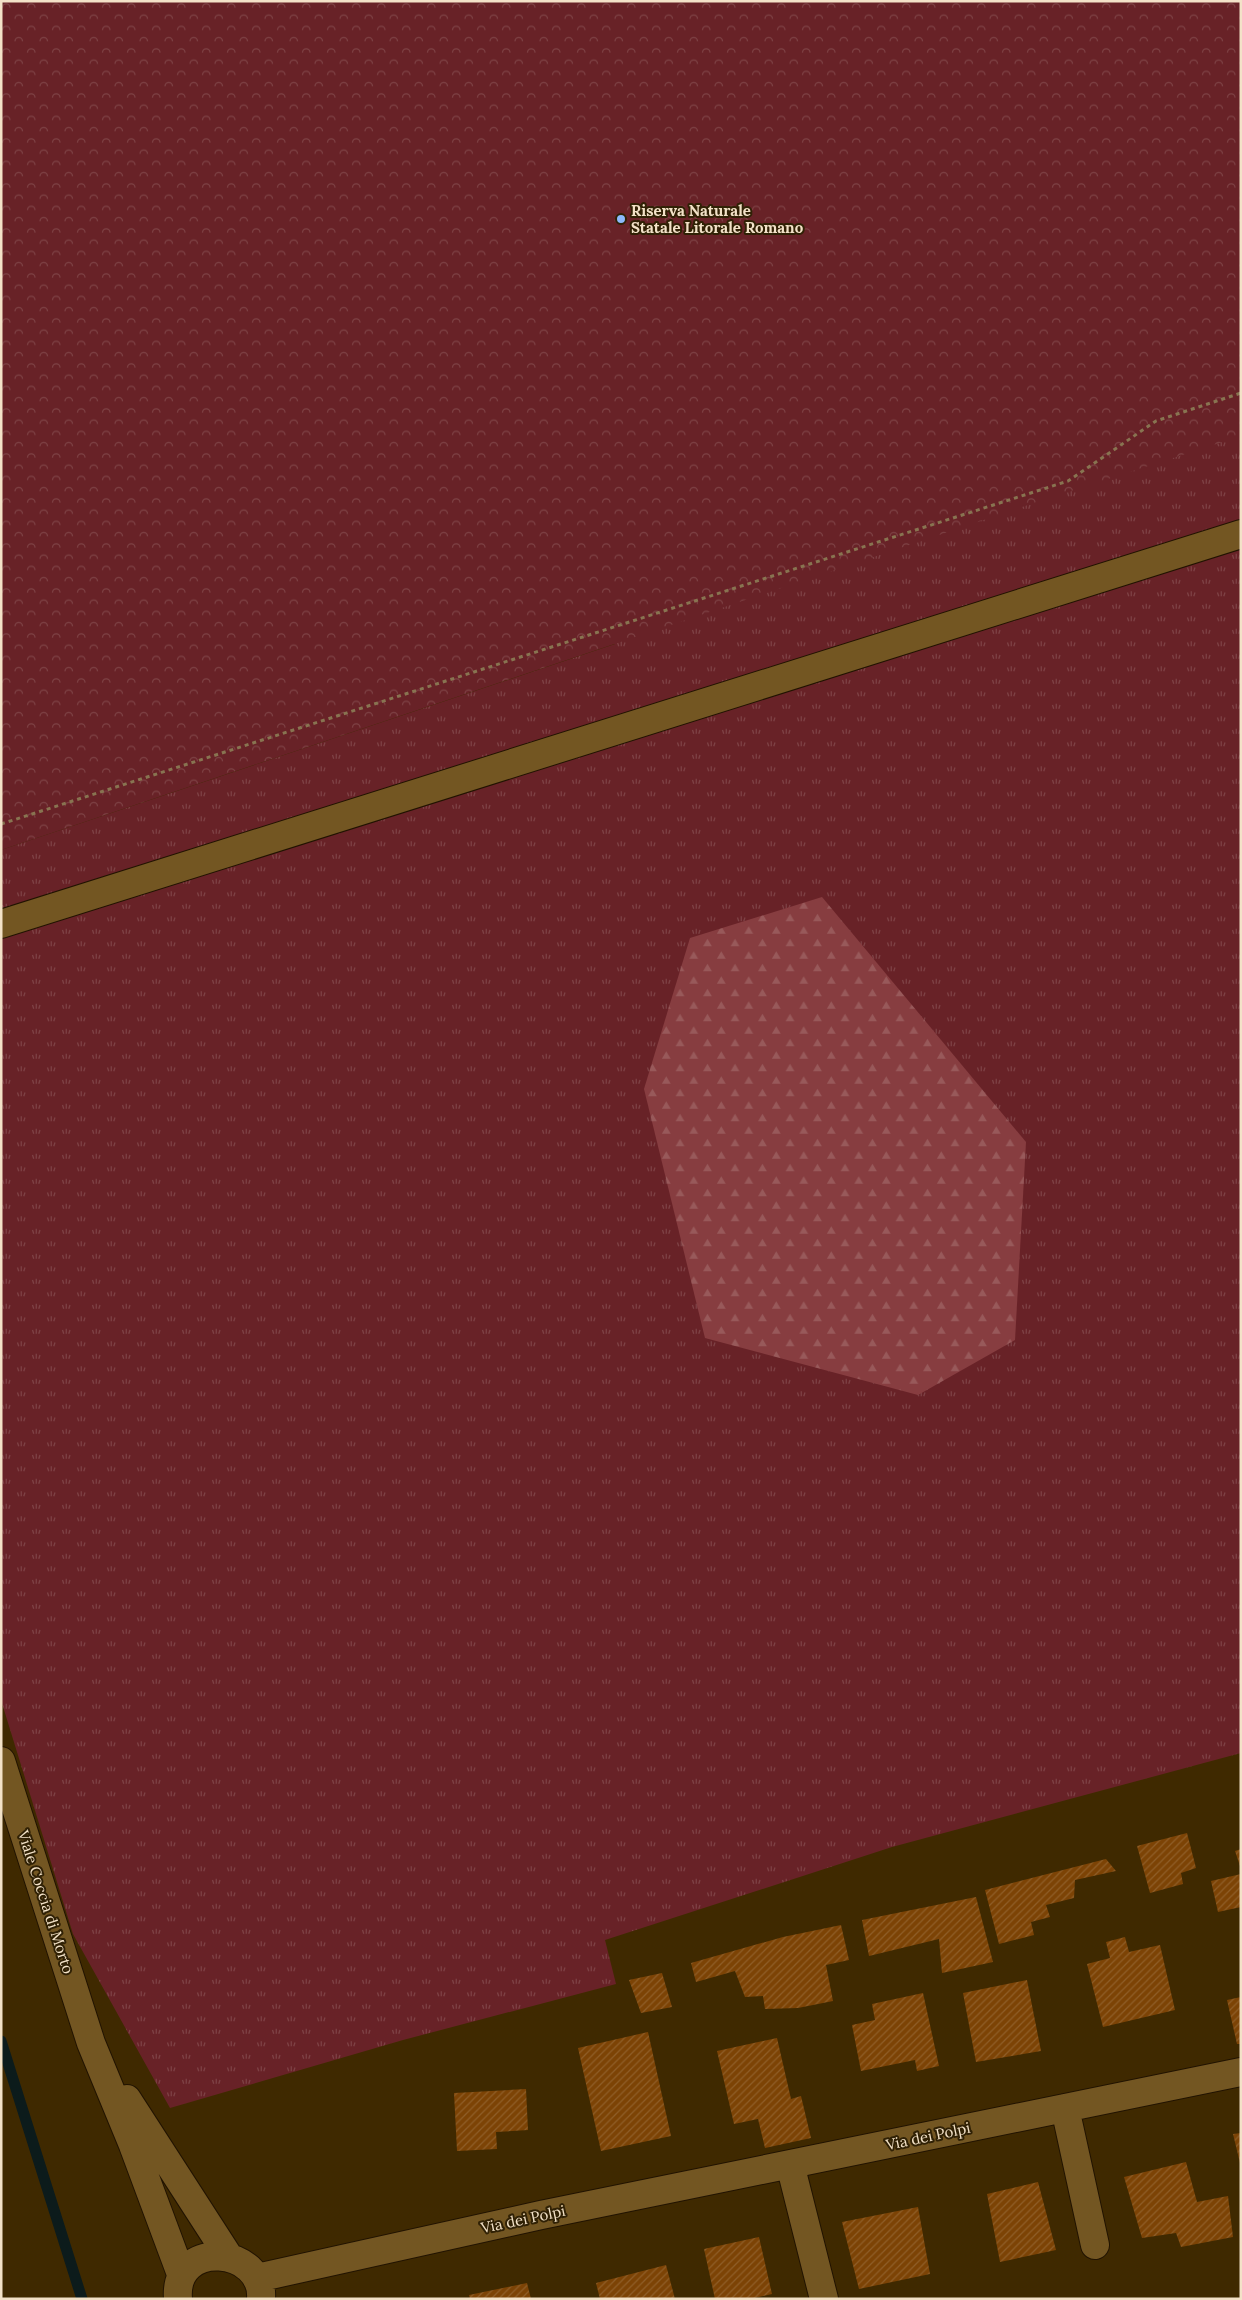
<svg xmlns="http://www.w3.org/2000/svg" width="1242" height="2300" viewBox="0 0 1242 2300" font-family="Lora,serif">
<defs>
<pattern id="grass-tufts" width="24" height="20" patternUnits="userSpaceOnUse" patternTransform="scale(1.25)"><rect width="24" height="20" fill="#682227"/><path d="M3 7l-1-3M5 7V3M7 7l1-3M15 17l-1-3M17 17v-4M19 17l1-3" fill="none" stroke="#7e4245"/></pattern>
<pattern id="forest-firs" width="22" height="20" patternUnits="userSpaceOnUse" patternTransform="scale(1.25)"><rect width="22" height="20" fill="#873d40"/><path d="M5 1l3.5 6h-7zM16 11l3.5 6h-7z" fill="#98595a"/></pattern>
<pattern id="park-crowns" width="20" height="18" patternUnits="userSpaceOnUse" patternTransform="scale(1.25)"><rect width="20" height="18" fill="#682227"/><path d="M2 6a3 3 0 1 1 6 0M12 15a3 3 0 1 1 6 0" fill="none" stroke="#7e4245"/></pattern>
<pattern id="building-hatch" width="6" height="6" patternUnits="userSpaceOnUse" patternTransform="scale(1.25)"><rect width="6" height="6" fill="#7c4305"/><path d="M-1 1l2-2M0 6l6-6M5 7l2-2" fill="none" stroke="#8f5e28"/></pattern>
</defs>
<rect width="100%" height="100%" fill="#3f2900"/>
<path fill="url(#grass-tufts)" d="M 1241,1 L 1241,1753 L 892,1847 L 605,1940 L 616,1984 L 403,2040 L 170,2108 L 73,1934 L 1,1700 L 1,850 L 615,644 L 1,7 Z"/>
<path fill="url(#forest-firs)" d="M 822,897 L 1026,1142 L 1015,1340 L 918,1395 L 705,1338 L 644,1089 L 690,938 Z"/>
<path fill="url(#park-crowns)" d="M 1,1 L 1241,1 L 1241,436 L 1040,501 L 1,850 Z"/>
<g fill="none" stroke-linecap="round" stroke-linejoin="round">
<path stroke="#0c1b1b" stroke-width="11" d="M 1,2041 L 82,2299"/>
</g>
<path fill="url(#building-hatch)" d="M 1187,1833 L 1196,1868 L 1181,1873 L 1183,1884 L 1150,1893 L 1137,1846 Z
M 1241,1849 L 1241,1866 L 1240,1866 L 1235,1851 Z
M 1106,1859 L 1116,1871 L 1075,1880 L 1074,1898 L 1046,1905 L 1050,1917 L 1031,1922 L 1034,1935 L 999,1944 L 985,1890 Z
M 1241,1874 L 1241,1907 L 1218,1912 L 1211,1881 Z
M 976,1897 L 993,1962 L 942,1973 L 939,1939 L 869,1956 L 862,1920 Z
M 841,1925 L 849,1960 L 826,1965 L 833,2001 L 798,2008 L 765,2009 L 763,1996 L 745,1997 L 735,1971 L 696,1982 L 691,1963 L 783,1937 Z
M 1125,1937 L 1129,1952 L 1160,1945 L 1175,2010 L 1103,2027 L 1087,1964 L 1110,1958 L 1106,1942 Z
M 662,1973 L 672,2007 L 641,2013 L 629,1980 Z
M 1027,1980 L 1041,2051 L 976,2062 L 963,1993 Z
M 923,1993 L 939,2066 L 917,2071 L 915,2060 L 861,2071 L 852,2025 L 875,2020 L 872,2004 Z
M 1241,1997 L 1241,2044 L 1237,2044 L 1227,2000 Z
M 648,2032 L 671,2136 L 601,2151 L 578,2048 Z
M 777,2038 L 791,2099 L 801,2096 L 811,2138 L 765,2148 L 758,2119 L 734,2124 L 717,2051 Z
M 526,2089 L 528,2130 L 496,2132 L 497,2149 L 457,2151 L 454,2093 Z
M 1241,2133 L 1241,2163 L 1240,2163 L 1233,2134 Z
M 1186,2162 L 1197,2202 L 1228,2196 L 1233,2237 L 1181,2247 L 1176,2233 L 1142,2238 L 1124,2177 Z
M 1038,2182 L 1056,2250 L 1000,2262 L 987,2194 Z
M 918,2207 L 930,2274 L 859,2289 L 842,2222 Z
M 759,2237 L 772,2294 L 750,2299 L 715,2299 L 704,2249 Z
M 666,2265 L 675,2299 L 600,2299 L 596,2283 Z
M 527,2283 L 531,2299 L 470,2299 L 469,2295 Z"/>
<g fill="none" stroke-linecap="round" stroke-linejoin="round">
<defs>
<path id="minor" d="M 1,924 L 1241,534
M 1,1761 L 91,2043 L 133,2145 L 181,2274
M 127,2099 L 229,2257
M 1065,2108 L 1095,2245
M 790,2164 L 824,2299
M 257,2278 L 541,2215 L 1241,2072
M 178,2299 C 173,2238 265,2247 261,2299"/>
</defs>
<use href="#minor" stroke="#211300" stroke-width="30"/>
<path stroke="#887451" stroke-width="3" stroke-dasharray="4 4" stroke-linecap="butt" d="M 1,824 L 1068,481 L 1156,421 L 1241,393"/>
<use href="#minor" stroke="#735622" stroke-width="28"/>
</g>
<circle fill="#8db9fc" stroke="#302105" stroke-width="2" cx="621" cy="219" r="5"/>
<g text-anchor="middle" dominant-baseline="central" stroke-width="4" stroke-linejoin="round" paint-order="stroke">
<g font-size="15" font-weight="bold" fill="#f3e2c8" stroke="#302105" text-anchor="start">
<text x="631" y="210">Riserva Naturale<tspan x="631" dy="17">Statale Litorale Romano</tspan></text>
</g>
<g font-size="15" fill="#f3e2c8" stroke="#302105">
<text transform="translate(46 1902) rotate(72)">Viale Coccia di Morto</text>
<text transform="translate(928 2136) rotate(-12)">Via dei Polpi</text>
<text transform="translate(523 2219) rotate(-12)">Via dei Polpi</text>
</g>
</g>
<rect width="1242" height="2300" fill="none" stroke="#f3e2c8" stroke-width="5"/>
</svg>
